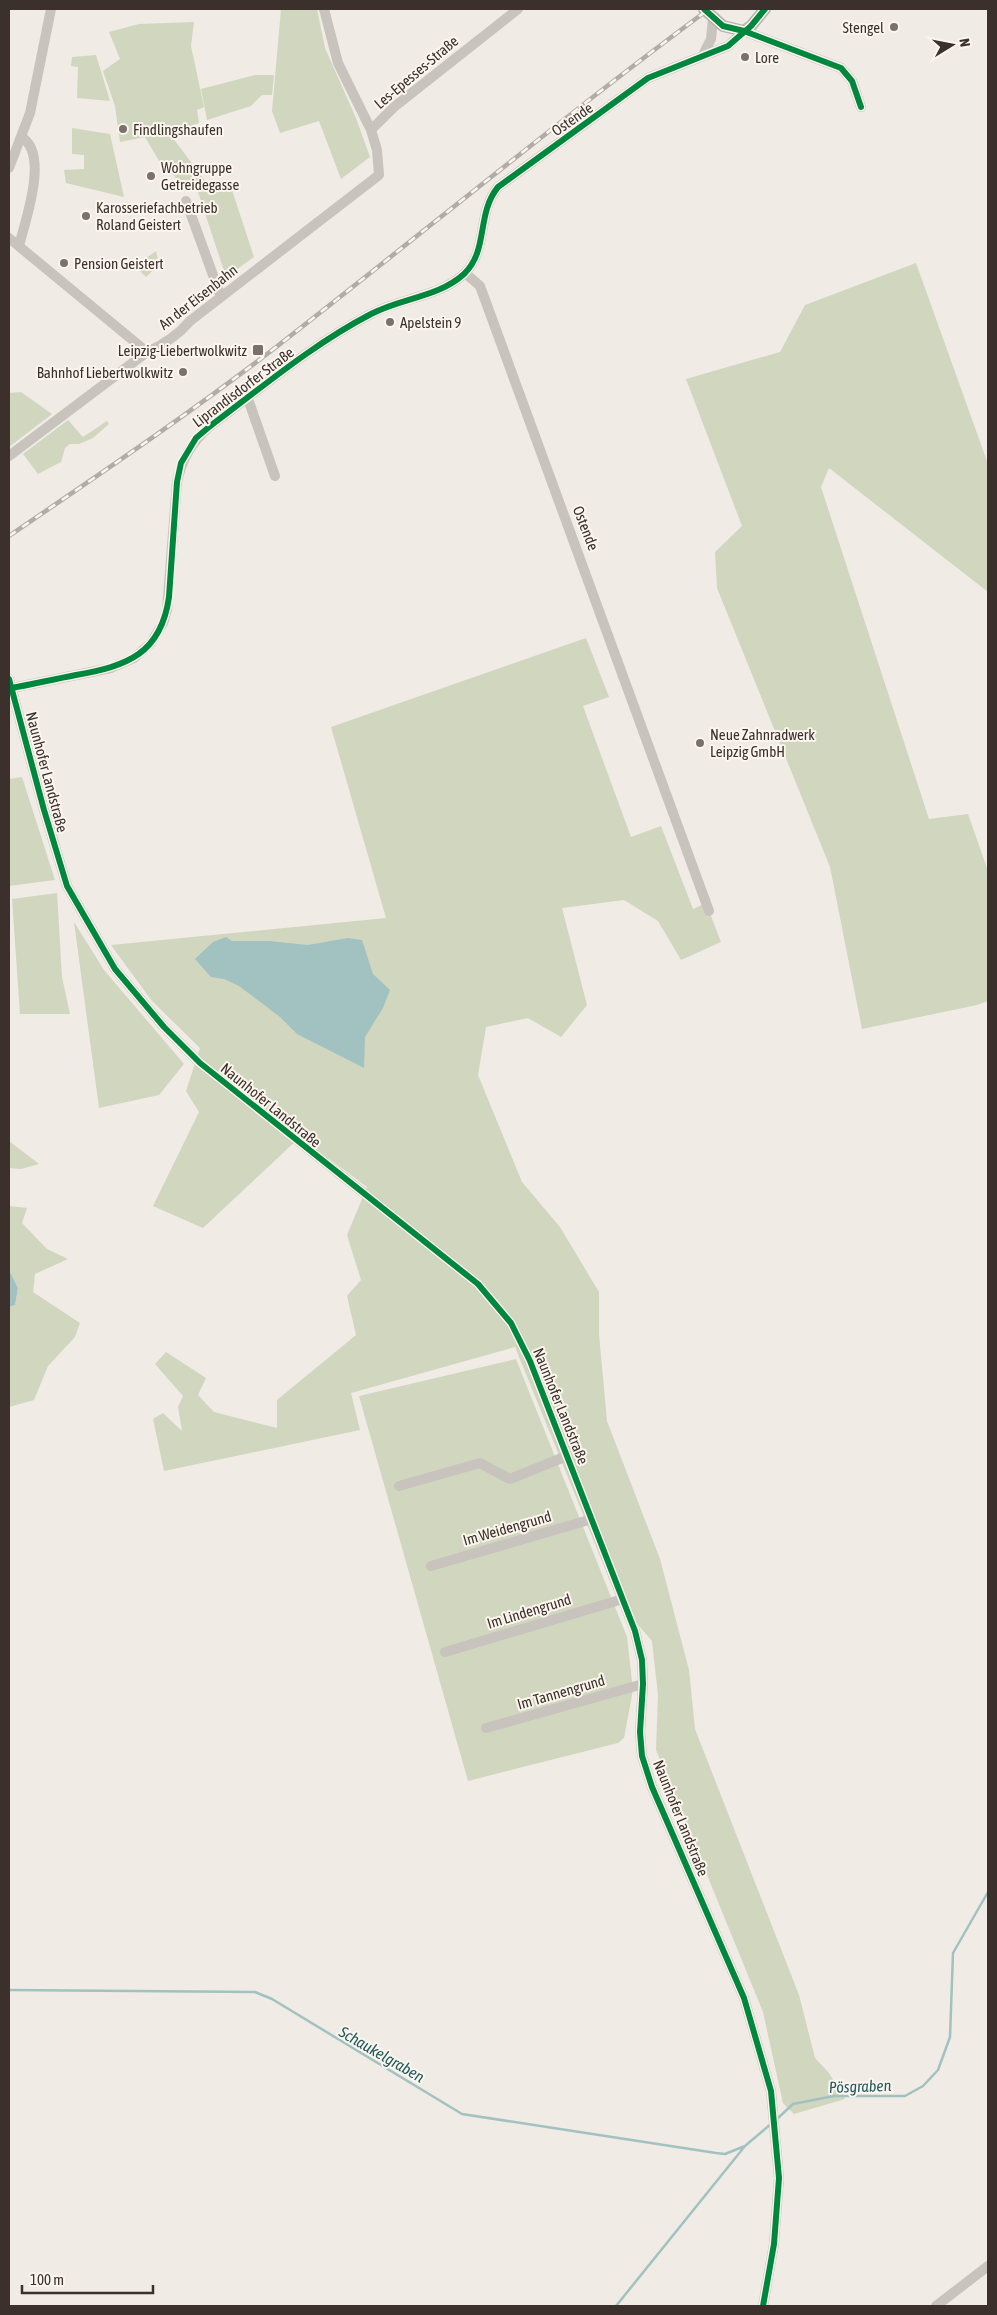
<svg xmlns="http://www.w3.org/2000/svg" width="997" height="2315" viewBox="0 0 997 2315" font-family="'Asap Condensed',sans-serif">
<rect width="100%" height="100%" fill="#f0ebe5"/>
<path fill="#d1d6bf" d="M 281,9 L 317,9 L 325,48 L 356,118 L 370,157 L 341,179 L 319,121 L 280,133 L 272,111 Z
M 194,22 L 191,46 L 204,107 L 197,110 L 199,123 L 169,133 L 206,182 L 180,192 L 175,176 L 165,171 L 145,137 L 120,142 L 115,106 L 103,71 L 120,59 L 109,32 L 139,24 Z
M 96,55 L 110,101 L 77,98 L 78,67 L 71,66 L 72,57 Z
M 255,75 L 274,75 L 272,95 L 262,95 L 251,106 L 207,120 L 201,89 Z
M 72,128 L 110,134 L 124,197 L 66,183 L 64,170 L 84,169 L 84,155 L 72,154 Z
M 229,181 L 254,257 L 226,277 L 198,192 Z
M 156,251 L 159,265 L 146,277 L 135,266 Z
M 916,263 L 988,464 L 988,592 L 829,468 L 821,487 L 929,819 L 968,814 L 988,871 L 988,1001 L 977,1005 L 862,1029 L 830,867 L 717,588 L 715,552 L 742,526 L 686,379 L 780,352 L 805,305 Z
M 21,392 L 52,414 L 9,447 L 9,393 Z
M 68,420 L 83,437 L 107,421 L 109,424 L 93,438 L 79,444 L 70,444 L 65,448 L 61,462 L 38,474 L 23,454 Z
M 586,638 L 609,697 L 583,706 L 631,837 L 661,826 L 693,909 L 706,903 L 721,942 L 681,960 L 658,921 L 624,900 L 562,908 L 587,1005 L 561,1037 L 528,1018 L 486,1027 L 478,1075 L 522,1182 L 560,1227 L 599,1292 L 599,1334 L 607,1421 L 660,1559 L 689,1670 L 695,1729 L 799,1995 L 815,2058 L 829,2073 L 845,2099 L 794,2114 L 783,2103 L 763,2012 L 656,1750 L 658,1695 L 652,1641 L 619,1603 L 515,1347 L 351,1393 L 360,1430 L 164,1471 L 153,1419 L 163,1413 L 182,1431 L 178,1407 L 183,1396 L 155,1364 L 166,1352 L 206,1378 L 198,1395 L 214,1412 L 277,1428 L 277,1400 L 356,1335 L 347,1296 L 361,1280 L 347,1235 L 367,1187 L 300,1137 L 203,1228 L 153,1206 L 199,1112 L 186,1091 L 200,1048 L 152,1001 L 111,945 L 386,918 L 331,727 Z
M 22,777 L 55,880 L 9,886 L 9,779 Z
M 57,893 L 62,977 L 70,1014 L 20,1014 L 12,899 Z
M 74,922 L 104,970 L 184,1064 L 159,1095 L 99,1108 Z
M 9,1141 L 39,1164 L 21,1169 L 9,1168 Z
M 9,1206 L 27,1208 L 22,1223 L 47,1249 L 68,1259 L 35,1274 L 33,1292 L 80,1323 L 75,1337 L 48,1366 L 34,1400 L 9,1407 L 9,1307 L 15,1305 L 18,1288 L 9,1270 Z
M 516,1359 L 627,1637 L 633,1690 L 624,1738 L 618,1743 L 468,1781 L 359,1396 Z"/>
<path fill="#a1c2c1" d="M 226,937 L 232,941 L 269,941 L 308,945 L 348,938 L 362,940 L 373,974 L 390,990 L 383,1008 L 365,1037 L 364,1068 L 297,1034 L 280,1017 L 239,986 L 224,979 L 211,977 L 195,959 L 213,942 Z
M 9,1270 L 18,1288 L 15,1305 L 9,1307 Z"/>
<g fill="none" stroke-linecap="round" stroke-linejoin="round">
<path stroke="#a1c2c1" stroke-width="2.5" d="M 9,1990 L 255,1992 L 272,1999 L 462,2114 L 716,2153 L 725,2154 L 745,2146
M 778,2118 L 793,2104 L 834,2096 L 905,2096 L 923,2086 L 938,2070 L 950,2037 L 953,1953 L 988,1892
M 616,2306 L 745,2146 L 772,2123"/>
<path stroke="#c9c3be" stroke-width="10" d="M 324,9 L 338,63 L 371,130
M 703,55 L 711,39 L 713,19
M 9,168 L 30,113 L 51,9
M 186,201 L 221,297
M 9,238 L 147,352
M 19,246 C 25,221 50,153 21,137
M 465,273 L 480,286 L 709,911
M 248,399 L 275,476
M 9,456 L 147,352 C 163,345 179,334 190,321 L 379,175 L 377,150 L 371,130 L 394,107 L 518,9
M 9,679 L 44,810 L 67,886 L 115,969 L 164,1027 L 200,1063 L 478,1284 L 511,1323 L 530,1361 L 635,1631 L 642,1660 L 643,1684 L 640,1732 L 642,1756 L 652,1787 L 744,1998 L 771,2091 L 779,2178 L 774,2244 L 763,2306
M 12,688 L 111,668 L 134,658 L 151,643 L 163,623 L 167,610 L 177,482 C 182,459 191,443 209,427 C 261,388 313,344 371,314 C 401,298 439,297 464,274 C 489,250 476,214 498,187 L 648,78 L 728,46 L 744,31 L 841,68 L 852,81 L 861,107
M 399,1486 L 480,1463 L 510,1479 L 567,1456
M 431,1566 L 592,1519
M 445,1652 L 623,1599
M 486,1728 L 643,1684
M 936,2306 L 988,2266"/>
<path stroke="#b8b1ad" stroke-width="12" d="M 704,9 L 723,26 L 744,31 L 751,26 L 765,9"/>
<defs>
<path id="rail" d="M 9,536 C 97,476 186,416 271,351 C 418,237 560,119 709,9"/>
</defs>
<use href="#rail" stroke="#b1aca8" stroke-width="4.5"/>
<use href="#rail" stroke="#fbf5ee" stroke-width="2.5" stroke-dasharray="8" stroke-linecap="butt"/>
<defs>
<path id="cycleway" d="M 704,9 L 723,26 L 744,31 L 841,68 L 852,81 L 861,107
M 9,679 L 44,810 L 67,886 L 115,969 L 164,1027 L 200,1063 L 478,1284 L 511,1323 L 530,1361 L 635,1631 L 642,1660 L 643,1684 L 640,1732 L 642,1756 L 652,1787 L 744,1998 L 771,2091 L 779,2178 L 774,2244 L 763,2306
M 12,688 C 33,684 55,679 76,675 C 127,666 161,654 169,597 L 177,482 L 181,463 L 196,438 L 209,427 C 261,388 313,344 371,314 C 401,298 439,297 464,274 C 489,250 476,214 498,187 L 648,78 L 728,46 L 751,26 L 765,9"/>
</defs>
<use href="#cycleway" stroke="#fbf5ee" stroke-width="9"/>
<use href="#cycleway" stroke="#00873e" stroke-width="6"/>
</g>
<g fill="#7a716c" stroke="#fbf5ee" stroke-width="2">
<circle cx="894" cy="27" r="5"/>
<circle cx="745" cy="57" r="5"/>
<circle cx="123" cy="129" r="5"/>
<circle cx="151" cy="176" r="5"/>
<circle cx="86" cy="216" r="5"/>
<circle cx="64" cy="263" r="5"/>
<circle cx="390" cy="322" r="5"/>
<rect x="252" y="344" width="12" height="12" rx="2.5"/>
<circle cx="183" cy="372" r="5"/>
<circle cx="700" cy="743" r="5"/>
</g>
<g text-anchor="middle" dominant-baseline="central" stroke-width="4" stroke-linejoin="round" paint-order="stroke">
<g font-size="15" fill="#3b302b" stroke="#fbf5ee" text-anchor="start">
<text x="884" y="27" text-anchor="end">Stengel</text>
<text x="755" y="57">Lore</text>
<text x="133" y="129">Findlingshaufen</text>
<text x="161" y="167">Wohngruppe<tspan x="161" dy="17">Getreidegasse</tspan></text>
<text x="96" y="207">Karosseriefachbetrieb<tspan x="96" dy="17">Roland Geistert</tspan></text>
<text x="74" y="263">Pension Geistert</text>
<text x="400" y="322">Apelstein 9</text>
<text x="247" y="350" text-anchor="end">Leipzig-Liebertwolkwitz</text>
<text x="173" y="372" text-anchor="end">Bahnhof Liebertwolkwitz</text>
<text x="710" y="734">Neue Zahnradwerk<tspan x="710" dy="17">Leipzig GmbH</tspan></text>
</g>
<g font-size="15" fill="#3b302b" stroke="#fbf5ee">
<text transform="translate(416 72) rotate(-40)">Les-Epesses-Straße</text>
<text transform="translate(572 119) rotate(-35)">Ostende</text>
<text transform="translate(198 297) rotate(-38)">An der Eisenbahn</text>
<text transform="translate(243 387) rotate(-37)">Liprandisdorfer Straße</text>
<text transform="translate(586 528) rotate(69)">Ostende</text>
<text transform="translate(47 772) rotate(75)">Naunhofer Landstraße</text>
<text transform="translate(271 1105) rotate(39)">Naunhofer Landstraße</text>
<text transform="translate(561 1406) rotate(68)">Naunhofer Landstraße</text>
<text transform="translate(507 1528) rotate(-16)">Im Weidengrund</text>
<text transform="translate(529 1611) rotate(-17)">Im Lindengrund</text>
<text transform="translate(561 1692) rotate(-16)">Im Tannengrund</text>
<text transform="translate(681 1818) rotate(68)">Naunhofer Landstraße</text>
</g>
<g font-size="16" font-style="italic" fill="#1f5a5e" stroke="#fbf5ee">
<text transform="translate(382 2054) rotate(30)">Schaukelgraben</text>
<text transform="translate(860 2086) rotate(-2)">Pösgraben</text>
</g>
</g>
<rect width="997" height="2315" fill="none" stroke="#3b302b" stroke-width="20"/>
<g transform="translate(952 45) rotate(80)" stroke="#fbf5ee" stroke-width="4" paint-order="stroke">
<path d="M0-4L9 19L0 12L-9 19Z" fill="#3b302b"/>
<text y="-8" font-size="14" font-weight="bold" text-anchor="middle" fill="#3b302b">N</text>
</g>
<path d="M22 2285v8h131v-8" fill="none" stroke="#3b302b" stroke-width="2.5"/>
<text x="30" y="2285" font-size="15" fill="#3b302b" stroke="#fbf5ee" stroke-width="4" paint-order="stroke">100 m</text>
</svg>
